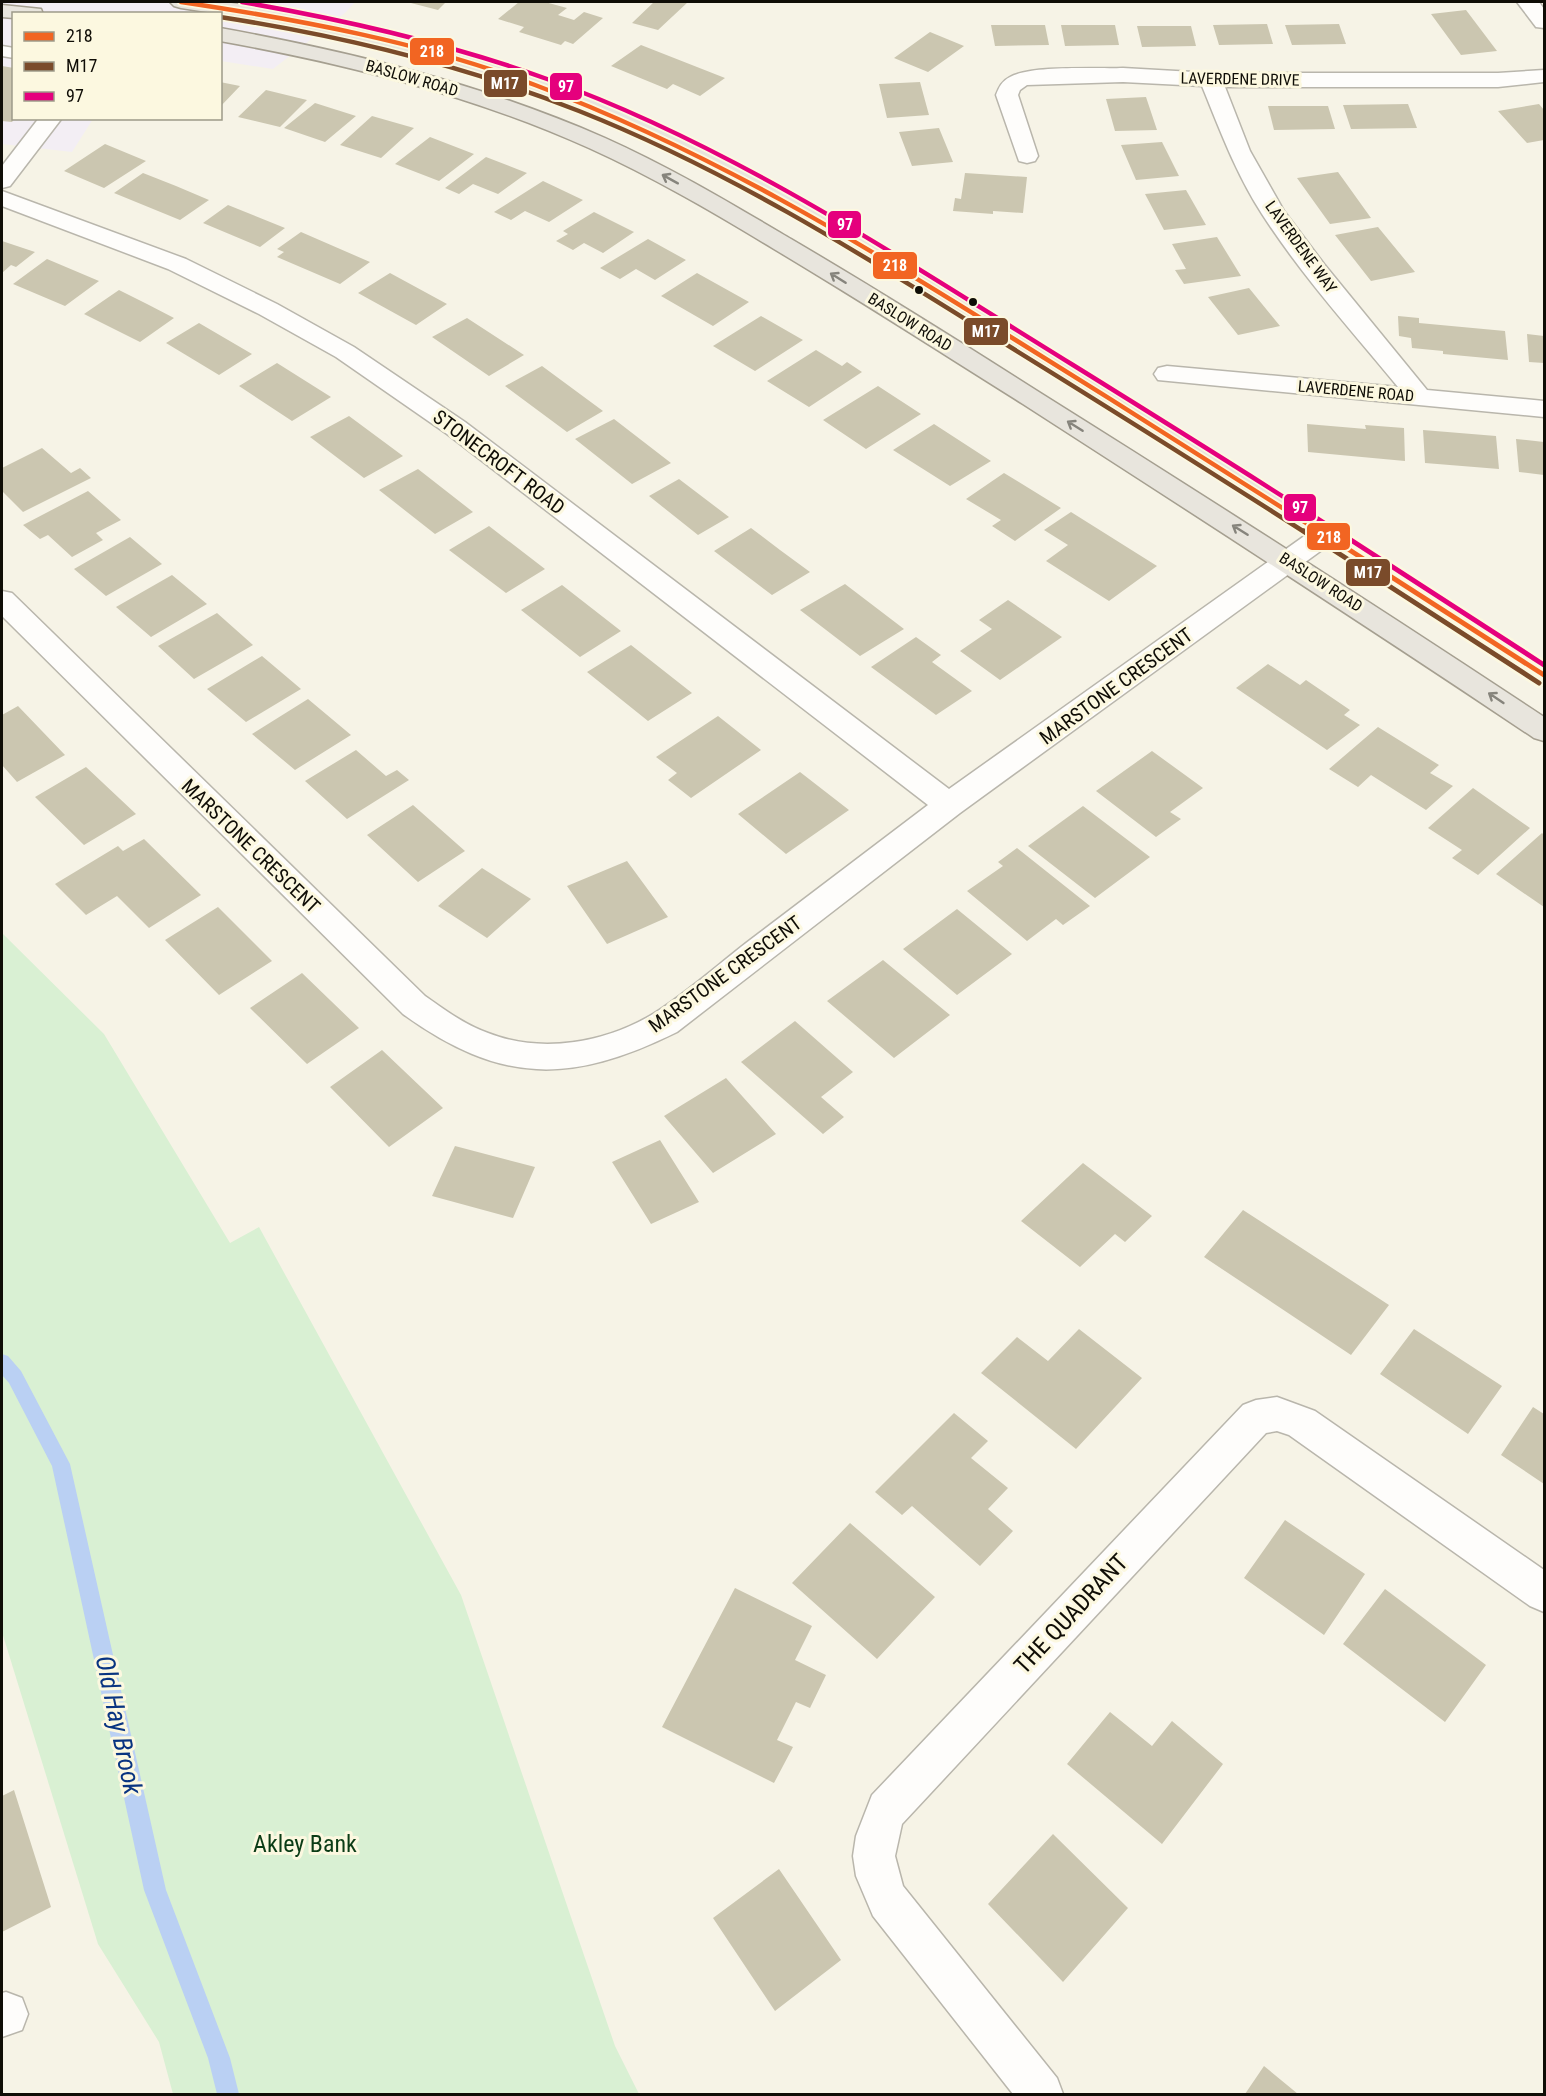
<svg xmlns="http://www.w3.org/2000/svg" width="1546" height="2096" viewBox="0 0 1546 2096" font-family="'Roboto Condensed',sans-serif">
<rect width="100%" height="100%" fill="#f6f3e6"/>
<path fill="#f3eef4" d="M 2,2 L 355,2 L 346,12 L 273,69 L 221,61 L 220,14 L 14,14 L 14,118 L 93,119 L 72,152 L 2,144 Z"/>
<path fill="#d9f0d3" d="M 2,933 L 104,1034 L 230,1243 L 259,1227 L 461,1595 L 615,2046 L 639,2094 L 173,2094 L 159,2042 L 98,1944 L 2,1632 Z"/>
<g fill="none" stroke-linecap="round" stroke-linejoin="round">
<path fill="#bad0f3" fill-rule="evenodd" d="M 2,1354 L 8,1356 L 21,1371 L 70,1464 L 166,1890 L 230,2058 L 239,2094 L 217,2094 L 208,2058 L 144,1890 L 52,1466 L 9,1383 L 2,1375 Z"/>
</g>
<path fill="#cbc6b0" d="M 407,2 L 446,2 L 438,10 Z
M 519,2 L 545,2 L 567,8 L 558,15 L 574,20 L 584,12 L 603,18 L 573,44 L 565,41 L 561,45 L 519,32 L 524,27 L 498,19 Z
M 654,2 L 688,2 L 658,30 L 632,23 Z
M 1466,10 L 1497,51 L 1461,55 L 1431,14 Z
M 1267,24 L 1273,44 L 1219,45 L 1213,25 Z
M 1339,24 L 1346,44 L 1292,45 L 1285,25 Z
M 991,25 L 1045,25 L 1049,45 L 995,46 Z
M 1061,25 L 1115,25 L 1119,45 L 1065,46 Z
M 1137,26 L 1191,26 L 1196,46 L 1142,47 Z
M 930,32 L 964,46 L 928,72 L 894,58 Z
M 641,45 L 725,78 L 700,96 L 673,84 L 667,89 L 611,66 Z
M 2,66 L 14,68 L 15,118 L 12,122 L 2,121 Z
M 220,82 L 240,86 L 220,107 Z
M 920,82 L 929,115 L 887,118 L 879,84 Z
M 266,90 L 307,100 L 280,127 L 238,117 Z
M 1146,97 L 1157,130 L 1115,131 L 1106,99 Z
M 315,103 L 356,116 L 325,142 L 284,128 Z
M 1408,104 L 1417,128 L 1351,129 L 1343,105 Z
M 1539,104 L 1544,110 L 1544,140 L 1527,143 L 1498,111 Z
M 1268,106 L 1328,106 L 1335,129 L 1274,130 Z
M 372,116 L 414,128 L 381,158 L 340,145 Z
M 939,128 L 953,162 L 912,166 L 899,132 Z
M 430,137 L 474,154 L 439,181 L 395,164 Z
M 1162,142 L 1179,176 L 1136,180 L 1121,145 Z
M 105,144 L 146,161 L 104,188 L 64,171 Z
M 486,157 L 527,173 L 498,194 L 473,184 L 459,194 L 445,188 Z
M 1338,172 L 1371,218 L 1330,224 L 1297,178 Z
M 143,173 L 176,186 L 209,200 L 180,220 L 114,193 Z
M 965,173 L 1027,177 L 1023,213 L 993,211 L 993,214 L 953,211 L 955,198 L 961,199 Z
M 543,181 L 583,200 L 549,222 L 525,211 L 511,220 L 494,212 Z
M 1186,190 L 1206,225 L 1164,230 L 1145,194 Z
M 228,205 L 285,228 L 260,247 L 203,223 Z
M 594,212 L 634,232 L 603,253 L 584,243 L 573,250 L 556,241 L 568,234 L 563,231 Z
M 1378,227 L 1415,272 L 1371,281 L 1335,235 Z
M 301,232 L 370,262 L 340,284 L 277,257 L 284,252 L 277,249 Z
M 1217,237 L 1241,276 L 1184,284 L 1175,270 L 1186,269 L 1172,244 Z
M 648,239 L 686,260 L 655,280 L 636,269 L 620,279 L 600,268 Z
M 2,241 L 35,252 L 16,267 L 11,265 L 2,273 Z
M 47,259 L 99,281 L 65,306 L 13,284 Z
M 390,273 L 447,304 L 416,325 L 358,293 Z
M 697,273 L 749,302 L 713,326 L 661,296 Z
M 1249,288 L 1280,326 L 1238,335 L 1208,297 Z
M 119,290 L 147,304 L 174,318 L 140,342 L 84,314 Z
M 761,316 L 803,340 L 755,371 L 713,346 Z
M 1398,316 L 1419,318 L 1419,323 L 1505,331 L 1508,360 L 1443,354 L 1443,351 L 1412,348 L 1411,338 L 1399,336 Z
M 467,318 L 524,355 L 489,376 L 432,337 Z
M 199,323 L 252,354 L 219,375 L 166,343 Z
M 1527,334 L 1544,336 L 1544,363 L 1529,362 Z
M 816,350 L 842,366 L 847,362 L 862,372 L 809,407 L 767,381 Z
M 277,363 L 331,397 L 292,421 L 239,386 Z
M 542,366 L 603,411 L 567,432 L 505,386 Z
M 878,386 L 921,414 L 866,449 L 823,420 Z
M 349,416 L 403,456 L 364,478 L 310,437 Z
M 614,419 L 671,463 L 632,484 L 575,439 Z
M 934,424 L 991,461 L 950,486 L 893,450 Z
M 1307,424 L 1366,429 L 1365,425 L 1404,428 L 1405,461 L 1308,452 Z
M 1423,430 L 1496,436 L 1499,469 L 1425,463 Z
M 1516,439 L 1544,442 L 1544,475 L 1519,472 Z
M 42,448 L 71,473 L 80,468 L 91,478 L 23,512 L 2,491 L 2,468 Z
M 418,469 L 473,512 L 435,534 L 379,490 Z
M 1004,473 L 1061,508 L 1015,541 L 992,526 L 1001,520 L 966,499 Z
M 679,479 L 729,517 L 698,535 L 649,496 Z
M 88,491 L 121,520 L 96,533 L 103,540 L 72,557 L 48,535 L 40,539 L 23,525 Z
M 1071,512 L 1157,566 L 1109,601 L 1046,561 L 1068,545 L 1044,530 Z
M 489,526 L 545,569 L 506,593 L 449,550 Z
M 751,528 L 780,550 L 810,572 L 772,595 L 714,551 Z
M 130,537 L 162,564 L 106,596 L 74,569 Z
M 172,575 L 207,604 L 151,637 L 116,607 Z
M 845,584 L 904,629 L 860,656 L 800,610 Z
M 562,585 L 621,631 L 580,657 L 521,610 Z
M 1008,600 L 1062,637 L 1000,680 L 960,651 L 992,629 L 979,620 Z
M 217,613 L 253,645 L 194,679 L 158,646 Z
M 916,637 L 941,655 L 932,662 L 972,691 L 936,715 L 871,667 Z
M 631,645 L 692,693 L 648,721 L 587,672 Z
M 262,656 L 301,689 L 246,722 L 207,689 Z
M 1268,664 L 1300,685 L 1306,680 L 1350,710 L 1344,715 L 1360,725 L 1327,750 L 1236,688 Z
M 308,699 L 351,735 L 295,770 L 252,734 Z
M 18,706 L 65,755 L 17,782 L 2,765 L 2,715 Z
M 718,716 L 761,750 L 691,798 L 668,780 L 677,773 L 656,757 Z
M 1378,727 L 1439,765 L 1430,773 L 1453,786 L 1426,810 L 1371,775 L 1358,787 L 1329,769 Z
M 356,750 L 386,776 L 397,770 L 409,780 L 347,819 L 305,781 Z
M 1152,751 L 1203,788 L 1170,812 L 1181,819 L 1156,837 L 1096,791 Z
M 86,767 L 136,814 L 84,845 L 35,797 Z
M 800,772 L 849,810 L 786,854 L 738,814 Z
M 1473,788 L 1530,828 L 1478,875 L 1452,858 L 1462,850 L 1428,828 Z
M 413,805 L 465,851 L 418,882 L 367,835 Z
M 1083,806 L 1150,857 L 1095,898 L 1028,846 Z
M 1542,833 L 1544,835 L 1544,907 L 1496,874 Z
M 144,839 L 201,895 L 149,928 L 117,896 L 86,915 L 55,884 L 118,846 L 123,851 Z
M 1017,848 L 1090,906 L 1063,925 L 1056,919 L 1027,941 L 967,891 L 1003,866 L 998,862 Z
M 627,861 L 668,917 L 607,944 L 567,886 Z
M 482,868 L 531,899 L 487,938 L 438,906 Z
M 218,907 L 272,961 L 219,995 L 165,940 Z
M 957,909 L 1012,954 L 957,995 L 903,949 Z
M 883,960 L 950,1015 L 894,1058 L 827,1001 Z
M 302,973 L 359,1028 L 307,1064 L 250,1008 Z
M 795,1021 L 853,1072 L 821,1097 L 844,1117 L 823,1134 L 741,1062 Z
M 382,1050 L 443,1108 L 389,1147 L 330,1087 Z
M 726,1078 L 776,1134 L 713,1173 L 664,1116 Z
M 660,1140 L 699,1202 L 651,1224 L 612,1162 Z
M 455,1146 L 535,1167 L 513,1218 L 432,1196 Z
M 1083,1163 L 1152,1216 L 1125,1242 L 1115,1234 L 1080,1267 L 1021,1221 Z
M 1243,1210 L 1389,1305 L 1351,1355 L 1204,1257 Z
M 1079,1329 L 1142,1378 L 1076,1449 L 981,1373 L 1017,1337 L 1048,1361 Z
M 1414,1329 L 1502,1386 L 1468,1434 L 1380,1374 Z
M 1533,1407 L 1544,1414 L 1544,1484 L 1501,1455 Z
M 954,1413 L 988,1441 L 971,1458 L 1008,1488 L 988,1509 L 1013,1531 L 980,1566 L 912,1506 L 902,1515 L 875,1492 Z
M 1285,1520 L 1365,1574 L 1324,1635 L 1244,1578 Z
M 850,1523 L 935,1597 L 877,1659 L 792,1583 Z
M 735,1588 L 812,1626 L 795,1660 L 826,1675 L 810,1708 L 796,1702 L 777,1740 L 793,1747 L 774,1783 L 662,1727 Z
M 1385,1589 L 1486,1665 L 1445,1722 L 1343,1644 Z
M 1110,1712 L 1152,1746 L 1172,1721 L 1223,1764 L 1162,1844 L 1067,1764 Z
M 14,1790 L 51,1907 L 2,1932 L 2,1796 Z
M 1053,1834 L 1128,1908 L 1063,1982 L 988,1904 Z
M 779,1869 L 841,1960 L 775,2011 L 713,1918 Z
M 1264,2066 L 1298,2094 L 1245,2094 Z"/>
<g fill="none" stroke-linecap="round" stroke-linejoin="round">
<defs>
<path id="service" d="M 2,46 L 14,48 L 14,58 L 2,56 Z"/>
<path id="minor" d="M 1123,68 L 1211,73 L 1498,73 L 1544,70 L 1544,82 L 1498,87 L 1225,87 L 1250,151 L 1284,211 L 1324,264 L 1427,390 L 1544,401 L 1544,417 L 1158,380 L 1154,374 L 1158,368 L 1167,366 L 1398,387 C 1352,331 1302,276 1262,214 C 1236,174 1220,130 1202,86 L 1123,82 L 1027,85 L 1020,90 L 1018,95 L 1038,156 L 1035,161 L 1027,163 L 1019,161 L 996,95 C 999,87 1002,81 1010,77 C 1032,65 1096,69 1123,68 Z
M 39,118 L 62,118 L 10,186 L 2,188 L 2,166 Z
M 2,191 L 186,259 L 277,304 L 354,347 L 465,422 L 949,789 L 1317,527 L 1327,524 L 1337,527 L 1341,533 L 1337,539 L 960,813 L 677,1032 C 570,1085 500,1084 403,1014 L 2,616 L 2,591 L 12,593 L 425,996 C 445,1010 465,1025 488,1033 C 541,1054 605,1043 653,1014 C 687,993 722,961 754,937 C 812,893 870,849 928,805 L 447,434 L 336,357 L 259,314 L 168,269 L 2,206 Z
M 1277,1397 L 1315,1411 L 1544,1570 L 1544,1612 L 1530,1606 L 1289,1435 L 1277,1431 L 1266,1433 L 902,1824 L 895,1856 L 903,1886 L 1057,2078 L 1063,2094 L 1013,2094 L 873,1916 L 856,1876 L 853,1856 L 856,1836 L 872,1795 L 1243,1405 L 1256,1400 Z
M 6,1992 L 22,1998 L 28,2014 L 22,2030 L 2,2037 L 2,1993 Z"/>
<path id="tertiary" d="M 1517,2 L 1539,2 L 1544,9 L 1544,28 L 1536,27 Z"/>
<path id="primary" d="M 170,2 L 222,2 L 240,4 C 362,25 483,53 597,100 C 768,172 924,272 1081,369 C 1237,465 1391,562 1544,662 L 1544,685 L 1534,682 C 1374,577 1211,474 1049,372 C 881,266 712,156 524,88 C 413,48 297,25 181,8 L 174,6 Z
M 2,5 L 41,9 L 43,14 L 14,14 L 14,18 L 2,17 Z
M 220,28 C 352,52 482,84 605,138 C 670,167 730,203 791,239 C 876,289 959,341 1042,394 C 1211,500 1378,607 1544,717 L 1544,741 L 1534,738 C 1365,625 1194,514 1023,404 C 940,352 858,299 774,249 C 713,212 653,177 589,148 C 471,95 347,64 220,41 Z"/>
</defs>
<use href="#service" stroke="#b9b6ac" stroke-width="3"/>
<use href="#minor" stroke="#b9b6ac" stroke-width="3"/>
<use href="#tertiary" stroke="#b9b6ac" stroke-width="3"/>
<use href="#primary" stroke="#a59f90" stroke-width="3"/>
<use href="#service" fill="#fefdfb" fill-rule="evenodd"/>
<use href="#minor" fill="#fefdfb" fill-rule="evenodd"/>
<use href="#tertiary" fill="#fefdfb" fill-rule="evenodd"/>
<use href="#primary" fill="#e8e5dd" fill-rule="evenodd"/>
<defs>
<path id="bus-1-far1" d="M 181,2 C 301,20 421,42 535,85 C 705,149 860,242 1014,339 C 1117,403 1219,467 1322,533"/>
<path id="bus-1" d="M 1320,531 L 1544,675"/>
<path id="bus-2-far1" d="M 220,17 C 343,36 463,65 579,111 C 723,168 855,250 986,332 C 1093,398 1200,465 1306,533"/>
<path id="bus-2" d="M 1304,531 L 1539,683"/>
<path id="bus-3-far1" d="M 242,2 C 346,20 448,43 547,79 C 708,137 855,229 999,319 C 1113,390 1227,460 1340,533"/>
<path id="bus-3" d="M 1337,531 L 1544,665"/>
</defs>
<use href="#bus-1-far1" stroke="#fcf8e0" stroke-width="8"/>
<use href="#bus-1" stroke="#fcf8e0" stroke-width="10"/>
<use href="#bus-2-far1" stroke="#fcf8e0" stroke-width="8"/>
<use href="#bus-2" stroke="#fcf8e0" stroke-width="10"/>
<use href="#bus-3-far1" stroke="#fcf8e0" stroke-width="8"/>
<use href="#bus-3" stroke="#fcf8e0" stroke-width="10"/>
<use href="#bus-1-far1" stroke="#f26522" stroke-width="4.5"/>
<use href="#bus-1" stroke="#f26522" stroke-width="5"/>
<use href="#bus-2-far1" stroke="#7a4b2a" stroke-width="4.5"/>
<use href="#bus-2" stroke="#7a4b2a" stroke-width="5"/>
<use href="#bus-3-far1" stroke="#e5007d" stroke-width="4.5"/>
<use href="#bus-3" stroke="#e5007d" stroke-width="5"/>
</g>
<defs><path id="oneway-shaft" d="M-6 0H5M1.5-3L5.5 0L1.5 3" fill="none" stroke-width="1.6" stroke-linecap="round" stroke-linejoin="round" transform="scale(1.5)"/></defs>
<g stroke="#86847c">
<use href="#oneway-shaft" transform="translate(670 179) rotate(-151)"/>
<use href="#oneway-shaft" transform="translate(838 278) rotate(-148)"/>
<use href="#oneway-shaft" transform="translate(1075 426) rotate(-148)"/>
<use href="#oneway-shaft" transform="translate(1240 530) rotate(-148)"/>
<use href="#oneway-shaft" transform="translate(1496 698) rotate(-146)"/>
</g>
<g fill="#0f0d06" stroke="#fcf8e0" stroke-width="2">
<circle cx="919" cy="290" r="5"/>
<circle cx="973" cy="302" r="5"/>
</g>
<g text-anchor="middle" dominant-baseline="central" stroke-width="6" stroke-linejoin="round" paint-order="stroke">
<g font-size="16" fill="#0f0d06" stroke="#fcf8e0">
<text transform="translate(412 78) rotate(16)">BASLOW ROAD</text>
<text transform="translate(1240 79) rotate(1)">LAVERDENE DRIVE</text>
<text transform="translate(1301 247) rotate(54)">LAVERDENE WAY</text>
<text transform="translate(910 322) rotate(32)">BASLOW ROAD</text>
<text transform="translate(1356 391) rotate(5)">LAVERDENE ROAD</text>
<text transform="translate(1321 582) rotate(33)">BASLOW ROAD</text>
</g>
<g font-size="20" fill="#0f0d06" stroke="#fcf8e0">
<text transform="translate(499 462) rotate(37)">STONECROFT ROAD</text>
<text transform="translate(1116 686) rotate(-36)">MARSTONE CRESCENT</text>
<text transform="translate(251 846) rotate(44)">MARSTONE CRESCENT</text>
<text transform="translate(725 974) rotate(-36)">MARSTONE CRESCENT</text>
</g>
<g font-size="24" fill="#0f0d06" stroke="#fcf8e0">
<text transform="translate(1071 1614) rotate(-47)">THE QUADRANT</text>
</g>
<g font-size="24" fill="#0b3c16" stroke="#fcf8e0">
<text x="305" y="1844">Akley Bank</text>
</g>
<g font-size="26" font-style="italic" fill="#093481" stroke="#fcf8e0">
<text transform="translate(119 1725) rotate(78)">Old Hay Brook</text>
</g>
</g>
<g stroke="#fcf8e0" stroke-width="2">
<rect x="409" y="37" width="46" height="29" rx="6" fill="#f26522"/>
<rect x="483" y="69" width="45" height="29" rx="6" fill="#7a4b2a"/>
<rect x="549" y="72" width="34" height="29" rx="6" fill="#e5007d"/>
<rect x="827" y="210" width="35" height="29" rx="6" fill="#e5007d"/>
<rect x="872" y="251" width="46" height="29" rx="6" fill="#f26522"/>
<rect x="963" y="317" width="46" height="29" rx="6" fill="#7a4b2a"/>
<rect x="1283" y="493" width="34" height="29" rx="6" fill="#e5007d"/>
<rect x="1306" y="522" width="45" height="29" rx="6" fill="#f26522"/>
<rect x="1345" y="558" width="46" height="29" rx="6" fill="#7a4b2a"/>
</g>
<g font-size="16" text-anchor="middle" font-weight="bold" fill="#fff">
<text x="432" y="57">218</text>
<text x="505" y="89">M17</text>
<text x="566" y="92">97</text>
<text x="845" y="230">97</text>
<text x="895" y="271">218</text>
<text x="986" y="337">M17</text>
<text x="1300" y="513">97</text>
<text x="1329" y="543">218</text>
<text x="1368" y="578">M17</text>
</g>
<rect width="1546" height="2096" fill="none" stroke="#0f0d06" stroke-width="6"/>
<rect x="12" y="12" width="210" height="108" fill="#fcf8e0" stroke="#9d9a89" stroke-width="1.5"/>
<rect x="24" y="32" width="30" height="9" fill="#f26522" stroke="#9d9a89" stroke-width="1.5"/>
<text x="66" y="42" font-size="18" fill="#0f0d06">218</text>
<rect x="24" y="62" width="30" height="9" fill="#7a4b2a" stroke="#9d9a89" stroke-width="1.5"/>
<text x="66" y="72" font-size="18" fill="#0f0d06">M17</text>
<rect x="24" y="92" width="30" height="9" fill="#e5007d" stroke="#9d9a89" stroke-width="1.5"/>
<text x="66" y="102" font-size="18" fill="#0f0d06">97</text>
</svg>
